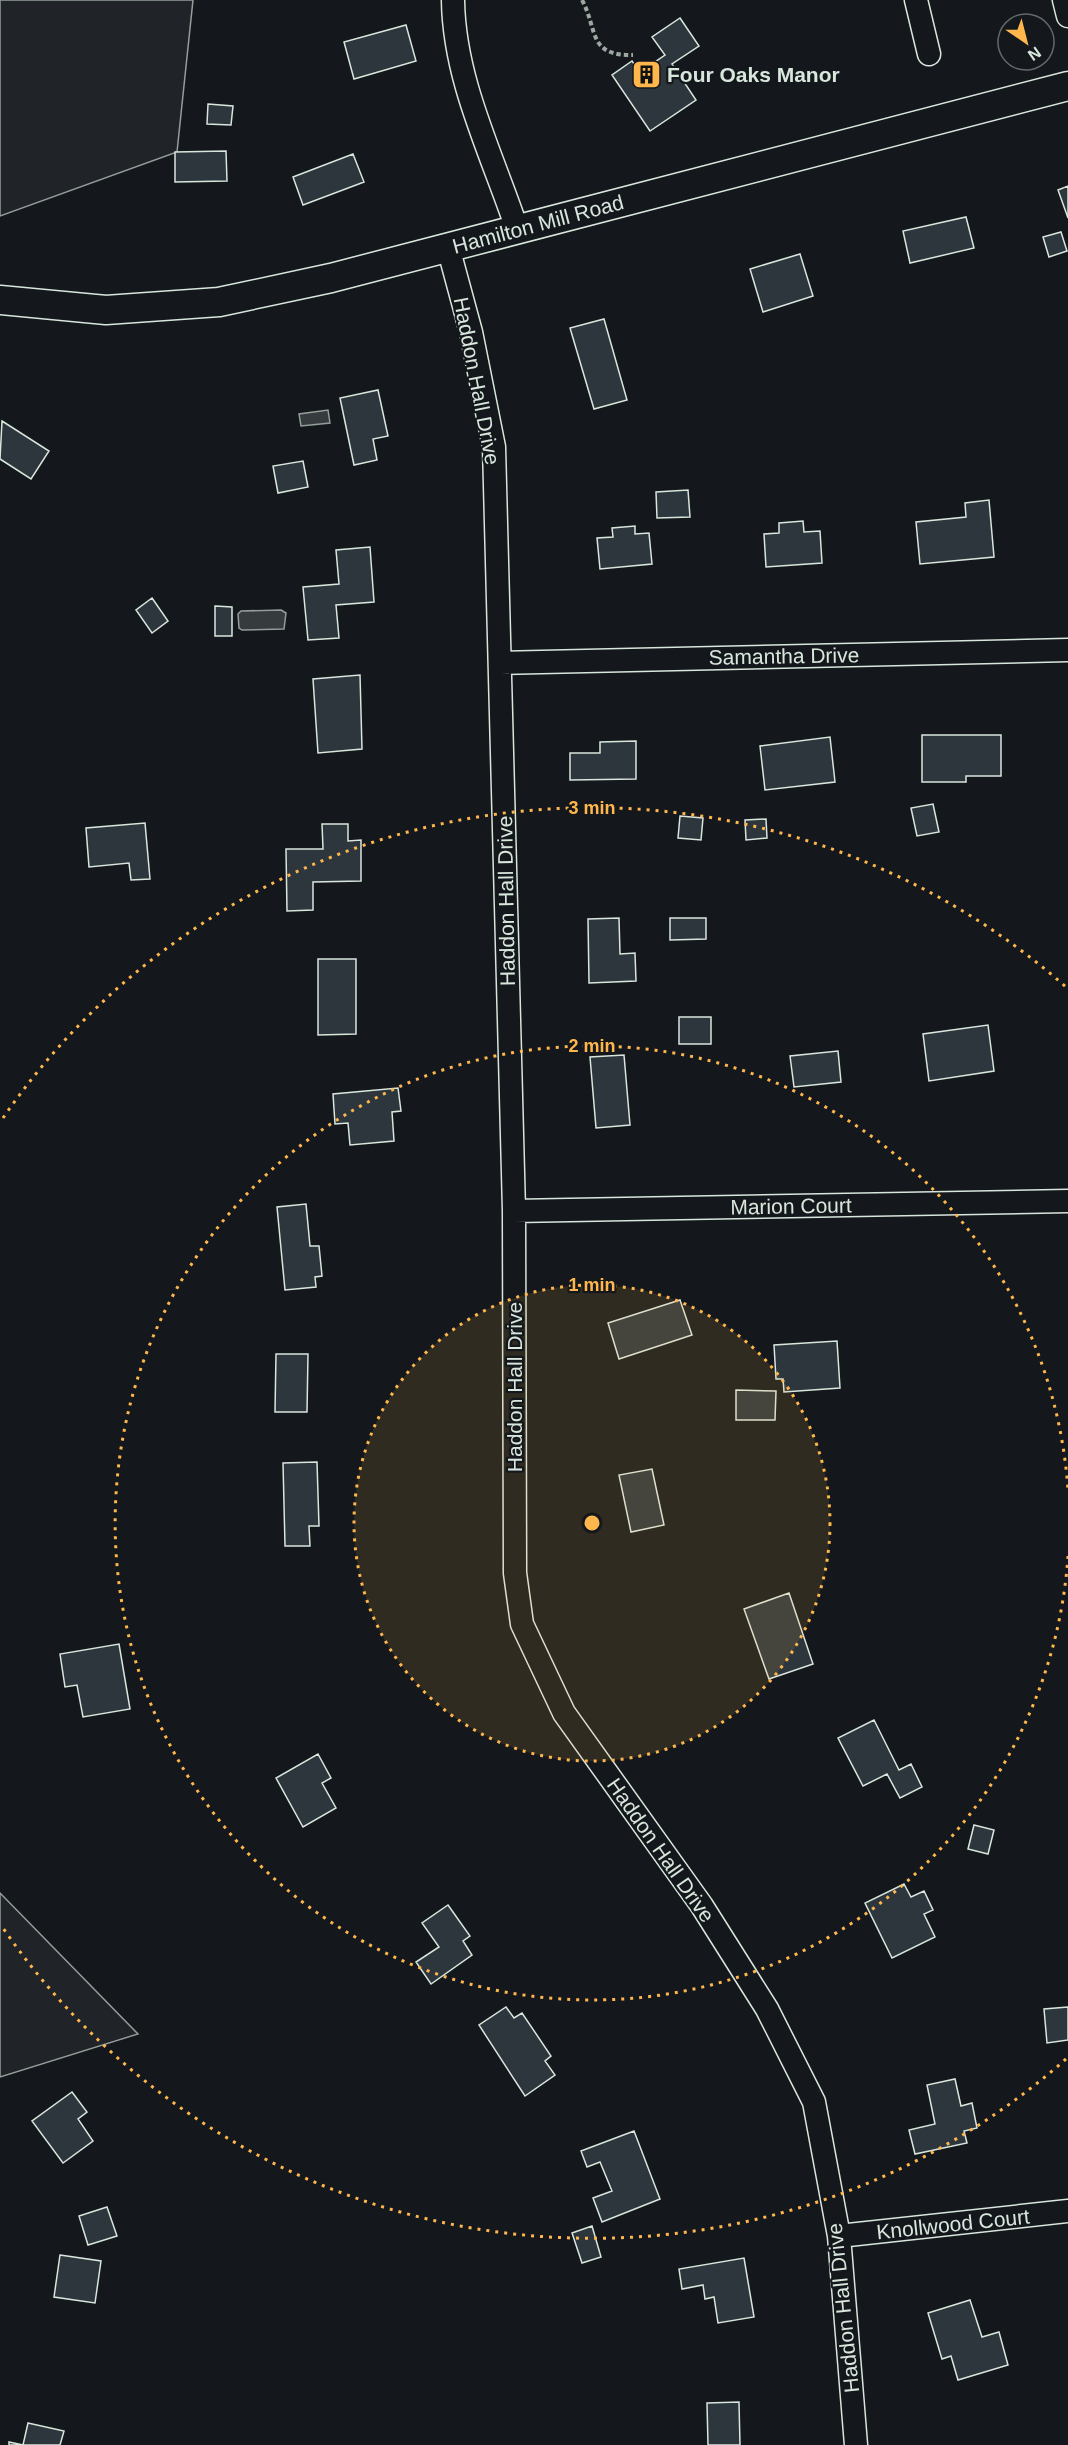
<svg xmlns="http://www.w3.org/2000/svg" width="1068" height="2445" viewBox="0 0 1068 2445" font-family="Helvetica,sans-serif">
<rect width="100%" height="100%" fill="#14181c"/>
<path fill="#202428" stroke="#939e99" stroke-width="1.5" d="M 0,0 L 193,0 L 177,152 L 0,216 Z
M 0,1893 L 138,2034 L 0,2077 Z"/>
<path fill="#363b3e" stroke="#939e99" stroke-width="1.5" d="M 328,410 L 330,423 L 301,426 L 299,414 Z
M 281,610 L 286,613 L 284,629 L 242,630 L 239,628 L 238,614 L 241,611 Z"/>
<path fill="#2c363c" stroke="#d8e6dc" stroke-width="1.5" d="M 680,18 L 699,46 L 672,64 L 696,100 L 650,131 L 612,75 L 632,61 L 640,72 L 665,55 L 652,37 Z
M 406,25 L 416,61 L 354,79 L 344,42 Z
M 208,104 L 233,106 L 231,125 L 207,124 Z
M 226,151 L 227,181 L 175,182 L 175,152 Z
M 353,154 L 364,182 L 303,205 L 293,177 Z
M 1068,186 L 1068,218 L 1058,190 Z
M 966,217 L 974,248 L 910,263 L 903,231 Z
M 1061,232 L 1067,251 L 1049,257 L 1043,237 Z
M 800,254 L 813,296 L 763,312 L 750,269 Z
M 604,319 L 627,400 L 594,409 L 570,328 Z
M 378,390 L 388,436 L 373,439 L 377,460 L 354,465 L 340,398 Z
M 2,421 L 49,451 L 31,479 L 0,459 Z
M 303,461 L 308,487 L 278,493 L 273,466 Z
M 688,490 L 690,517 L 657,518 L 656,492 Z
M 989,500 L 994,557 L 920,564 L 916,522 L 966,517 L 965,503 Z
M 803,521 L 804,532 L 820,531 L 822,563 L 766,567 L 764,534 L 779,533 L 779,523 Z
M 635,526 L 635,534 L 649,533 L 652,564 L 600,569 L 597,538 L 613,537 L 612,528 Z
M 370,547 L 374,602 L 336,605 L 339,638 L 308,640 L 303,587 L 339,584 L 336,550 Z
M 152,598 L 168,621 L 152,633 L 136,610 Z
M 215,606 L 232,607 L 232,636 L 215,636 Z
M 360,675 L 362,749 L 318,753 L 313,679 Z
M 922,735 L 1001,735 L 1001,776 L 966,776 L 966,782 L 922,782 Z
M 830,737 L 835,782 L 765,790 L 760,746 Z
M 636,741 L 636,779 L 570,780 L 570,753 L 600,753 L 600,742 Z
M 933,804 L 939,832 L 917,836 L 911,808 Z
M 680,816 L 703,818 L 701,840 L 678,838 Z
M 766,819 L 767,838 L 746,840 L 745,820 Z
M 145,823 L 150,879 L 131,880 L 129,863 L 89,867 L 86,828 Z
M 322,824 L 348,824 L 348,841 L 361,840 L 361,881 L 313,882 L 313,910 L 287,911 L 286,849 L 323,849 Z
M 619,918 L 620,954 L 635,953 L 636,981 L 589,983 L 588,919 Z
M 670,918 L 706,918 L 706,939 L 670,940 Z
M 318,959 L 356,959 L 356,1034 L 318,1035 Z
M 679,1017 L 711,1017 L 711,1044 L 679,1044 Z
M 988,1025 L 994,1071 L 929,1081 L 923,1034 Z
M 838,1051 L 841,1082 L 794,1087 L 790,1056 Z
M 624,1055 L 630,1125 L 596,1128 L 590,1057 Z
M 398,1088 L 401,1111 L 392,1112 L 394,1141 L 350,1145 L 348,1123 L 335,1124 L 333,1094 Z
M 306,1204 L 310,1246 L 319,1246 L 322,1276 L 315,1277 L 316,1287 L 285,1290 L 277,1207 Z
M 680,1300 L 692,1335 L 619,1359 L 608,1323 Z
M 837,1341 L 840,1388 L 784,1392 L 783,1379 L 776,1379 L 774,1345 Z
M 276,1354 L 308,1354 L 307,1412 L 275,1412 Z
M 736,1390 L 776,1391 L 775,1420 L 736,1420 Z
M 317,1462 L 319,1526 L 309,1526 L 310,1546 L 285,1546 L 283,1463 Z
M 652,1469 L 664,1525 L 631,1532 L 619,1475 Z
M 789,1593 L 813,1664 L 769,1679 L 744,1609 Z
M 119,1644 L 130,1709 L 83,1717 L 77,1685 L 65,1687 L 60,1654 Z
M 874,1720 L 899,1770 L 911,1764 L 922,1787 L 900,1798 L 887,1774 L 863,1786 L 838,1738 Z
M 318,1754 L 331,1778 L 322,1783 L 336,1808 L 303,1827 L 276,1778 Z
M 974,1825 L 994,1830 L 988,1854 L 968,1849 Z
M 904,1884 L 911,1897 L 924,1891 L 933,1910 L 924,1914 L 935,1937 L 892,1958 L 865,1903 Z
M 448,1905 L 470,1936 L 463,1941 L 472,1955 L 431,1984 L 416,1962 L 439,1947 L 422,1923 Z
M 506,2007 L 514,2018 L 522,2013 L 551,2056 L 545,2061 L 555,2075 L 525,2096 L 479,2025 Z
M 1068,2007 L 1068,2040 L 1047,2043 L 1044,2009 Z
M 955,2079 L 961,2106 L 972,2103 L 977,2128 L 964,2131 L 967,2143 L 915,2154 L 909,2130 L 935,2124 L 927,2085 Z
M 72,2092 L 87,2112 L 78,2119 L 93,2141 L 63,2163 L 32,2121 Z
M 634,2131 L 660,2199 L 602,2222 L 593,2198 L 612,2191 L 600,2162 L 587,2167 L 581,2151 Z
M 107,2207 L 117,2236 L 88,2245 L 79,2216 Z
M 592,2226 L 601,2257 L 582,2263 L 572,2233 Z
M 60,2255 L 101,2261 L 95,2303 L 54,2297 Z
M 744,2258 L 754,2317 L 718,2323 L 714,2297 L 705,2299 L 703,2285 L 682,2289 L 679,2269 Z
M 970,2300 L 982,2337 L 999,2332 L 1008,2365 L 958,2380 L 951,2356 L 942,2359 L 928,2313 Z
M 739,2402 L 740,2445 L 708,2445 L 707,2403 Z
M 28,2423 L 64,2431 L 60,2445 L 9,2445 L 9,2442 L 23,2445 Z"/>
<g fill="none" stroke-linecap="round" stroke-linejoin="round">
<defs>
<path id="minor" d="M 453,0 C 454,80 492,154 517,229
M 916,0 L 929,54
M 1064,0 L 1068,16
M 448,247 L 471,332 L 494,447 L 514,1211 L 515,1573 L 522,1624 L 564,1713 L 702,1906 L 767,2009 L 814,2102 L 839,2236 L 856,2445
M 500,663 L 1068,650
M 514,1211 L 1068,1201
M 839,2236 L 1068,2211"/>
<path id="major" d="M 0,300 L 106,310 L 219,302 L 331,278 L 1068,86"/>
</defs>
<use href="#minor" stroke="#d8e6dc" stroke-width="25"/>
<use href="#major" stroke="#d8e6dc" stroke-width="31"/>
<path stroke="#9da8a2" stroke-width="4" stroke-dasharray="4.5 3" stroke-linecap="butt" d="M 582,0 C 598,29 587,56 633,55"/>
<use href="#minor" stroke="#14181c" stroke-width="22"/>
<use href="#major" stroke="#14181c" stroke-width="28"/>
</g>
<circle cx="592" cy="1523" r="238" fill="#ffb74d" fill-opacity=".12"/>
<g fill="none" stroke="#ffb74d" stroke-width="3" stroke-dasharray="3 6">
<circle cx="592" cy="1523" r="238"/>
<path d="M1068 1556A477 477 0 1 1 1068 1490"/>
<path d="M1066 2059A715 715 0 0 1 3 1928M3 1118A715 715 0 0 1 1066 987"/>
</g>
<defs>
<symbol id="building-square" viewBox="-11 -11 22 22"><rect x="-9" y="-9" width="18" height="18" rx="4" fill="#ffb74d" stroke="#14181c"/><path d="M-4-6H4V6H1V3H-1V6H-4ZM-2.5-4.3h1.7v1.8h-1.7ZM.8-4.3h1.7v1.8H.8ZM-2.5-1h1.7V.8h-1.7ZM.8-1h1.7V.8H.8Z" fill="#111"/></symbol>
</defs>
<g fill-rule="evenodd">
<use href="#building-square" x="630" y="58" width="33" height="33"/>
</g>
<g text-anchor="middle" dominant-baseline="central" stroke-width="4.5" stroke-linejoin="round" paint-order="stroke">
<g font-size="21" font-weight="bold" fill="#d8e6dc" stroke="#14181c" text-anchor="start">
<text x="667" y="74">Four Oaks Manor</text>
</g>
<g font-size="21" fill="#d8e6dc" stroke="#14181c">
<text transform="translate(538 224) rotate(-15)">Hamilton Mill Road</text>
<text transform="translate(477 381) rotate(79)">Haddon Hall Drive</text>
<text transform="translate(784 656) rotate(-1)">Samantha Drive</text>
<text transform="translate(506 901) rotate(-91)">Haddon Hall Drive</text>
<text transform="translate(791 1206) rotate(-1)">Marion Court</text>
<text transform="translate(514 1387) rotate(-90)">Haddon Hall Drive</text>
<text transform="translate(661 1850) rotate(55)">Haddon Hall Drive</text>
<text transform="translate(953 2224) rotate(-6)">Knollwood Court</text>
<text transform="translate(843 2308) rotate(-96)">Haddon Hall Drive</text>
</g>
</g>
<circle cx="592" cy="1523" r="9" fill="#ffb74d" stroke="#14181c" stroke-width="3"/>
<g font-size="18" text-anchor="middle" font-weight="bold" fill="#ffb74d" stroke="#14181c" stroke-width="4.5" stroke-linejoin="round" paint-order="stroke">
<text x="592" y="814">3 min</text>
<text x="592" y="1052">2 min</text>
<text x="592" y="1291">1 min</text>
</g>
<g transform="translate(1026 42) rotate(145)"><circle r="28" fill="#14181c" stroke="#626a69" stroke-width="1.5"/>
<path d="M0-4.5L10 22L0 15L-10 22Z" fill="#ffb74d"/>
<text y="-9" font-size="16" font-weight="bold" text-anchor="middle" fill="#d8e6dc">N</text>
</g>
</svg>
